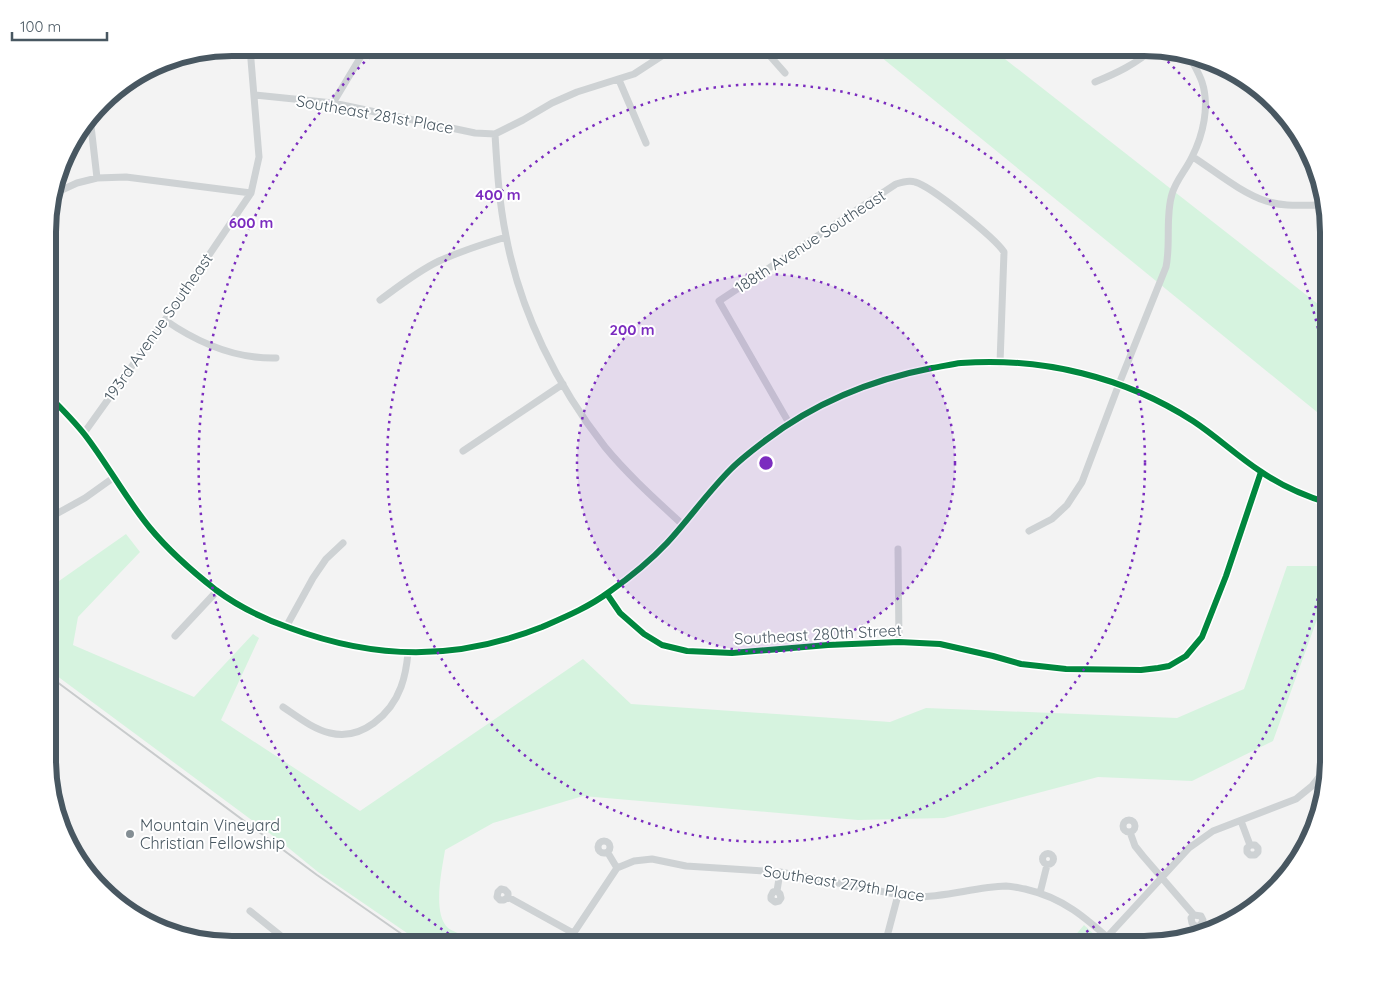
<svg xmlns="http://www.w3.org/2000/svg" width="1376" height="992" viewBox="0 0 1376 992" font-family="Quicksand,sans-serif">
<rect width="100%" height="100%" fill="#f3f3f3"/>
<path fill="#d6f3df" d="M 870,48 L 991,48 L 1328,312 L 1328,421 Z
M 126,534 L 140,552 L 78,617 L 73,645 L 194,697 L 253,634 L 259,638 L 221,720 L 360,811 L 583,659 L 631,704 L 890,722 L 926,708 L 1177,718 L 1244,689 L 1287,566 L 1328,566 L 1328,589 L 1273,741 L 1192,781 L 1098,777 L 944,818 L 858,820 L 583,796 L 493,823 L 445,850 C 442,870 432,913 448,928 C 455,934 482,940 492,944 L 423,944 L 318,872 L 280,841 L 49,670 L 49,588 Z
M 1084,925 L 1104,944 L 1068,944 Z
M 1014,933 L 1033,944 L 951,944 Z"/>
<g fill="none" stroke-linecap="round" stroke-linejoin="round">
<path stroke="#ced2d4" stroke-width="7" d="M 763,48 L 785,73
M 619,80 L 646,143
M 1095,82 C 1117,73 1136,64 1154,48
M 255,95 L 333,103 L 475,133 L 495,134 L 523,120 L 552,103 L 577,92 L 634,74 L 674,48
M 333,103 L 366,48
M 93,116 L 91,126 L 97,178
M 495,134 C 497,168 499,202 506,236 C 520,311 557,386 605,447 C 628,475 656,500 683,525
M 1193,157 C 1215,171 1241,193 1266,201 C 1283,207 1302,205 1320,205 L 1328,220
M 53,194 L 77,183 L 97,178 L 126,177 L 251,193
M 380,300 C 399,286 418,271 439,261 C 461,251 483,244 506,237
M 165,320 C 198,343 235,359 276,358
M 49,396 C 61,408 74,421 85,435 C 108,465 126,499 150,528 C 169,551 193,572 216,590 C 239,607 264,619 290,628 C 376,660 456,661 542,627 C 565,617 589,607 609,592 C 629,578 650,561 667,543 C 689,519 708,492 731,469 C 742,458 754,449 766,440 C 816,402 870,380 932,368 C 941,367 951,364 961,363 C 1042,357 1125,377 1193,421 C 1216,436 1237,456 1260,471 C 1280,485 1305,496 1328,503
M 789,423 L 719,301 L 896,184 C 902,182 909,180 915,182 C 931,186 995,238 1004,252 L 1000,363
M 84,433 L 165,320 L 251,193 L 259,157 L 250,48
M 463,451 L 563,384
M 49,518 L 85,498 L 113,478
M 1029,531 L 1052,519 L 1067,505 L 1082,482 L 1119,384 L 1166,267 C 1171,243 1165,217 1172,194 C 1176,180 1186,170 1192,157 C 1203,135 1210,106 1202,82 C 1199,73 1193,64 1189,54
M 898,549 L 899,642
M 607,594 L 620,613 L 644,634 L 662,645 L 687,651 L 732,653 L 828,645 L 899,642 L 940,644 L 993,656 L 1021,664 L 1066,669 L 1141,670 L 1158,668 L 1169,666 L 1186,656 L 1202,637 L 1226,576 L 1261,472
M 286,627 L 313,578 L 326,559 L 343,543
M 175,636 L 217,591
M 283,707 C 298,717 313,729 330,733 C 362,741 391,714 401,687 C 405,676 407,664 408,653
M 1328,717 L 1323,719 L 1322,723 L 1324,726 L 1328,727
M1123 826a6 6 0 1 1 12 0a6 6 0 1 1-12 0Z
M 1241,821 L 1250,845 L 1247,848 L 1247,852 L 1250,855 L 1255,855 L 1258,852 L 1258,848 L 1255,845 L 1250,845
M 1130,832 L 1135,846 L 1143,856 L 1194,915 L 1201,916 L 1203,920 L 1200,926 L 1195,926 L 1192,923 L 1191,918 L 1194,915
M598 847a6 6 0 1 1 12 0a6 6 0 1 1-12 0Z
M 608,853 L 617,868
M1042.5 859a5.5 5.5 0 1 1 11 0a5.5 5.5 0 1 1-11 0Z
M 617,868 L 634,861 L 652,859 L 686,866 L 780,872 L 911,897 C 944,898 974,887 1006,886 C 1012,886 1019,888 1025,889 C 1064,898 1086,918 1115,944
M 777,891 L 773,892 L 771,896 L 771,899 L 775,902 L 779,901 L 781,898 L 780,894 L 777,891 L 780,872
M 1040,893 L 1047,865
M 508,897 L 504,900 L 500,900 L 497,897 L 498,892 L 501,889 L 505,890 L 508,893 L 508,897 L 593,944
M 250,911 L 291,944
M 573,934 L 617,868
M 1107,937 L 1189,848 L 1213,831 L 1296,799 L 1312,786 L 1328,766
M 885,944 L 898,895"/>
<path stroke="#c8cbcc" stroke-width="2" d="M 49,676 L 317,875 L 416,944"/>
<defs>
<path id="cycleway" d="M 49,396 C 61,408 74,421 85,435 C 108,465 126,499 150,528 C 169,551 193,572 216,590 C 239,607 264,619 290,628 C 376,660 456,661 542,627 C 565,617 589,607 609,592 C 629,578 650,561 667,543 C 689,519 708,492 731,469 C 742,458 754,449 766,440 C 816,402 870,380 932,368 C 941,367 951,364 961,363 C 1042,357 1125,377 1193,421 C 1216,436 1237,456 1260,471 C 1280,485 1305,496 1328,503
M 607,594 L 620,613 L 644,634 L 662,645 L 687,651 L 732,653 L 828,645 L 899,642 L 940,644 L 993,656 L 1021,664 L 1066,669 L 1141,670 L 1158,668 L 1169,666 L 1186,656 L 1202,637 L 1226,576 L 1261,472"/>
</defs>
<use href="#cycleway" stroke="#fff" stroke-width="9"/>
<use href="#cycleway" stroke="#00873e" stroke-width="6"/>
</g>
<circle cx="766" cy="463" r="189" fill="#7b2cbf" fill-opacity=".12"/>
<g fill="none" stroke="#7b2cbf" stroke-width="2.5" stroke-dasharray="2.5 5">
<circle cx="766" cy="463" r="189"/>
<circle cx="766" cy="463" r="379"/>
<path d="M1328 547A568 568 0 0 1 1071 942M461 942A568 568 0 0 1 379 48M1157 51A568 568 0 0 1 1328 379"/>
</g>
<circle fill="#848e94" stroke="#fff" stroke-width="2" cx="130" cy="834" r="5"/>
<g text-anchor="middle" dominant-baseline="central" stroke-width="4" stroke-linejoin="round" paint-order="stroke">
<g font-size="16" fill="#485761" stroke="#fff">
<text transform="translate(375 114) rotate(10)">Southeast 281st Place</text>
<text transform="translate(810 241) rotate(-33)">188th Avenue Southeast</text>
<text transform="translate(158 327) rotate(-55)">193rd Avenue Southeast</text>
<text transform="translate(818 634) rotate(-3)">Southeast 280th Street</text>
<text transform="translate(844 883) rotate(9)">Southeast 279th Place</text>
</g>
<g font-size="16" fill="#485761" stroke="#fff" text-anchor="start">
<text x="140" y="825">Mountain Vineyard<tspan x="140" dy="18">Christian Fellowship</tspan></text>
</g>
</g>
<path d="M0 0H1376V992H0ZM232 56H1144A176 176 0 0 1 1320 232V760A176 176 0 0 1 1144 936H232A176 176 0 0 1 56 760V232A176 176 0 0 1 232 56Z" fill="#fff" fill-rule="evenodd"/>
<path fill="none" stroke="#485761" stroke-width="6" d="M232 56H1144A176 176 0 0 1 1320 232V760A176 176 0 0 1 1144 936H232A176 176 0 0 1 56 760V232A176 176 0 0 1 232 56Z"/>
<circle cx="766" cy="463" r="8" fill="#7b2cbf" stroke="#fff" stroke-width="2.5"/>
<g font-size="15" text-anchor="middle" font-weight="bold" fill="#7b2cbf" stroke="#fff" stroke-width="4" stroke-linejoin="round" paint-order="stroke">
<text x="498" y="200">400 m</text>
<text x="251" y="228">600 m</text>
<text x="632" y="335">200 m</text>
</g>
<path d="M12 32v8h95v-8" fill="none" stroke="#485761" stroke-width="2.5"/>
<text x="20" y="32" font-size="15" fill="#485761" stroke="#ffffff" stroke-width="4" paint-order="stroke">100 m</text>
</svg>
